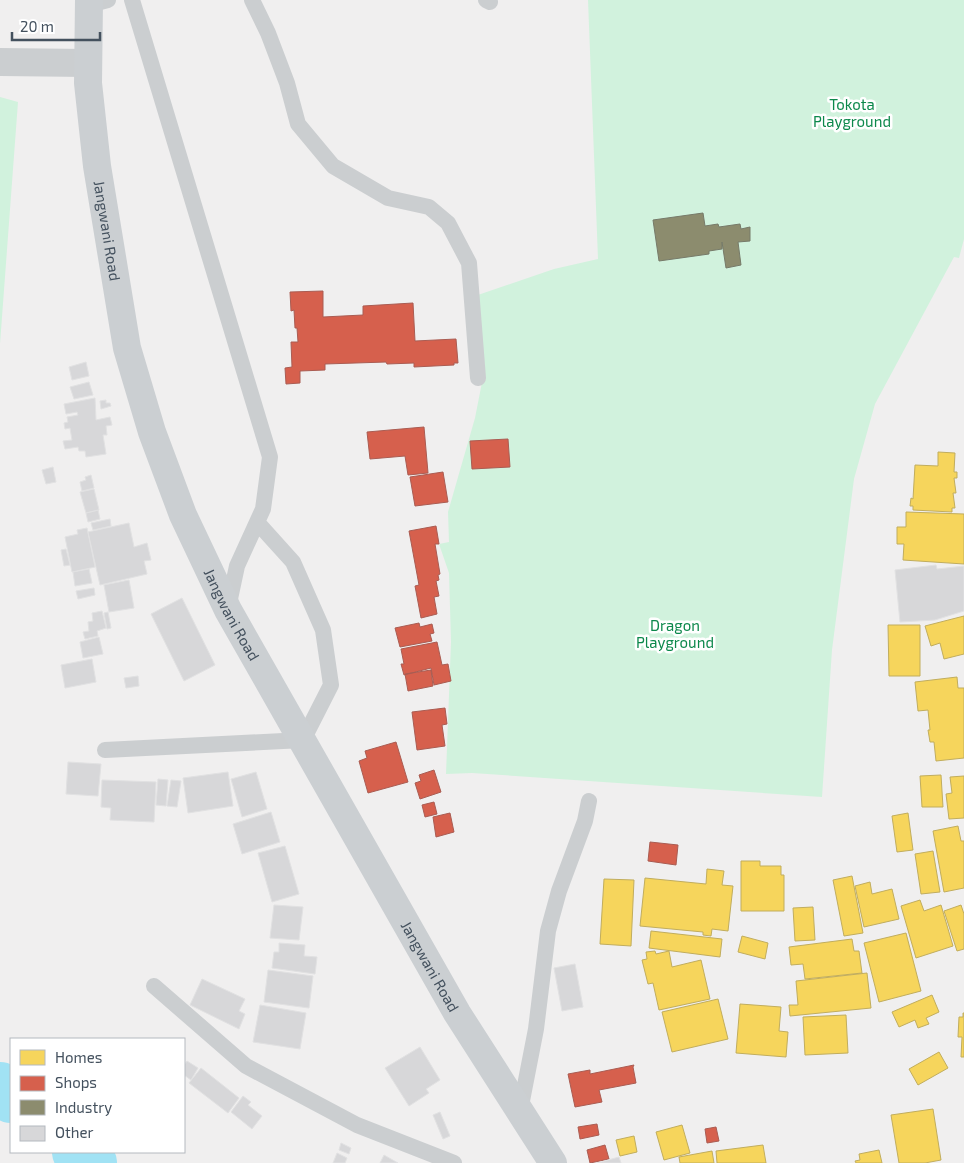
<svg xmlns="http://www.w3.org/2000/svg" width="964" height="1163" viewBox="0 0 964 1163" font-family="'Exo 2',sans-serif">
<rect width="100%" height="100%" fill="#f0efef"/>
<path fill="#d1f2dd" d="M 588,0 L 964,0 L 964,239 L 959,258 L 954,257 L 875,404 L 854,479 L 832,650 L 822,797 L 472,773 L 446,774 L 451,642 L 449,573 L 439,544 L 449,542 L 448,512 L 475,418 L 485,367 L 472,297 L 554,269 L 598,259 Z
M 0,97 L 18,102 L 0,344 Z"/>
<path fill="#f6d55c" stroke="#c1ad5d" d="M 938,452 L 955,453 L 954,472 L 957,472 L 957,478 L 954,478 L 956,493 L 953,493 L 955,508 L 952,508 L 952,512 L 913,510 L 913,506 L 910,506 L 911,498 L 913,499 L 915,465 L 938,466 Z
M 906,512 L 964,514 L 964,564 L 903,560 L 904,544 L 897,544 L 897,527 L 906,527 Z
M 964,616 L 964,654 L 944,659 L 940,643 L 931,646 L 925,626 Z
M 888,625 L 920,625 L 920,676 L 889,676 Z
M 957,677 L 958,688 L 964,688 L 964,758 L 936,761 L 934,742 L 930,742 L 928,730 L 930,730 L 928,710 L 918,711 L 915,682 Z
M 941,775 L 943,807 L 922,807 L 920,776 Z
M 964,776 L 964,818 L 949,819 L 946,794 L 952,793 L 950,777 Z
M 908,813 L 913,850 L 897,852 L 892,816 Z
M 958,826 L 961,841 L 964,841 L 964,888 L 944,892 L 933,831 Z
M 933,851 L 940,892 L 921,894 L 915,854 Z
M 741,861 L 760,861 L 760,866 L 781,866 L 781,875 L 784,875 L 784,911 L 741,911 Z
M 707,869 L 724,871 L 722,885 L 733,886 L 728,931 L 712,929 L 711,936 L 703,935 L 703,932 L 640,926 L 645,878 L 706,884 Z
M 852,876 L 863,933 L 844,936 L 833,880 Z
M 604,879 L 634,880 L 631,946 L 600,944 Z
M 870,882 L 872,894 L 892,889 L 899,919 L 864,927 L 855,886 Z
M 920,900 L 924,911 L 941,905 L 953,946 L 916,958 L 901,906 Z
M 961,905 L 964,914 L 964,949 L 957,951 L 944,911 Z
M 813,907 L 815,940 L 795,941 L 793,908 Z
M 651,931 L 722,939 L 720,957 L 649,948 Z
M 906,933 L 921,991 L 879,1002 L 864,943 Z
M 742,936 L 768,943 L 765,959 L 738,952 Z
M 852,939 L 854,951 L 859,951 L 862,973 L 805,979 L 803,964 L 791,965 L 789,947 Z
M 655,951 L 656,954 L 669,951 L 672,967 L 701,960 L 710,999 L 659,1010 L 653,983 L 648,984 L 642,960 L 647,959 L 646,952 Z
M 867,973 L 871,1008 L 790,1016 L 789,1005 L 798,1005 L 796,981 Z
M 932,995 L 939,1012 L 926,1018 L 929,1024 L 918,1028 L 915,1020 L 899,1027 L 892,1012 Z
M 718,999 L 728,1039 L 672,1052 L 662,1012 Z
M 740,1004 L 781,1007 L 779,1031 L 788,1032 L 786,1057 L 736,1053 Z
M 963,1013 L 964,1013 L 964,1057 L 961,1057 L 962,1037 L 958,1037 L 959,1017 L 963,1017 Z
M 846,1015 L 848,1053 L 805,1055 L 803,1017 Z
M 939,1052 L 948,1068 L 918,1085 L 909,1069 Z
M 933,1109 L 941,1160 L 925,1163 L 899,1163 L 891,1115 Z
M 682,1125 L 690,1153 L 664,1160 L 656,1132 Z
M 634,1136 L 637,1152 L 620,1156 L 616,1140 Z
M 763,1145 L 766,1163 L 717,1163 L 716,1151 Z
M 879,1150 L 882,1163 L 856,1163 L 855,1161 L 860,1160 L 859,1154 Z
M 712,1151 L 714,1163 L 680,1163 L 679,1157 Z"/>
<path fill="#d6604d" stroke="#aa5c52" d="M 323,291 L 323,317 L 363,315 L 363,306 L 413,303 L 415,341 L 456,339 L 458,363 L 454,363 L 454,365 L 414,367 L 414,363 L 387,364 L 386,362 L 325,364 L 325,370 L 300,371 L 300,383 L 286,384 L 285,368 L 292,367 L 291,342 L 298,342 L 297,328 L 295,328 L 294,310 L 291,311 L 290,292 Z
M 424,427 L 428,473 L 408,475 L 405,456 L 370,459 L 367,432 Z
M 508,439 L 510,467 L 472,469 L 470,441 Z
M 443,472 L 448,502 L 415,506 L 410,477 Z
M 436,526 L 439,544 L 435,544 L 440,574 L 438,575 L 439,580 L 436,581 L 439,596 L 434,597 L 437,614 L 421,618 L 415,586 L 419,585 L 409,531 Z
M 419,623 L 420,627 L 432,624 L 434,633 L 430,634 L 432,641 L 400,647 L 395,628 Z
M 437,642 L 442,665 L 448,664 L 451,681 L 434,685 L 431,668 L 404,675 L 401,664 L 404,664 L 401,649 Z
M 431,670 L 433,686 L 408,691 L 405,674 Z
M 445,708 L 447,724 L 442,725 L 445,746 L 417,750 L 412,712 Z
M 396,742 L 408,782 L 368,793 L 359,761 L 367,758 L 365,751 Z
M 434,770 L 441,792 L 420,799 L 415,783 L 421,781 L 419,775 Z
M 434,802 L 437,814 L 425,817 L 422,805 Z
M 450,813 L 454,832 L 436,837 L 433,817 Z
M 650,842 L 678,845 L 676,865 L 648,861 Z
M 634,1065 L 633,1067 L 636,1083 L 599,1090 L 602,1102 L 575,1107 L 568,1074 L 590,1070 L 590,1074 Z
M 597,1124 L 599,1135 L 580,1139 L 578,1127 Z
M 716,1127 L 719,1141 L 707,1143 L 705,1129 Z
M 605,1145 L 609,1159 L 590,1163 L 587,1150 Z"/>
<path fill="#8c8c6e" stroke="#767a69" d="M 703,213 L 705,226 L 718,224 L 719,227 L 740,224 L 741,229 L 750,227 L 750,241 L 738,242 L 741,265 L 726,268 L 722,242 L 722,249 L 709,251 L 709,254 L 659,261 L 653,220 Z"/>
<g fill="none" stroke-linecap="round" stroke-linejoin="round">
<path stroke="#a1e2f4" stroke-width="52" d="M 0,1088 L 11,1097
M 78,1152 L 91,1163"/>
</g>
<path fill="#d7d7d9" stroke="#e1e1e2" d="M 86,362 L 89,376 L 72,380 L 69,367 Z
M 89,382 L 93,395 L 74,399 L 70,387 Z
M 95,398 L 96,420 L 110,417 L 112,425 L 106,426 L 107,435 L 103,435 L 106,454 L 86,457 L 85,451 L 79,451 L 78,447 L 65,449 L 63,441 L 72,440 L 70,428 L 65,429 L 64,423 L 68,422 L 67,417 L 78,415 L 77,412 L 66,414 L 64,404 Z
M 106,400 L 106,403 L 110,403 L 111,406 L 101,409 L 100,401 Z
M 53,467 L 56,482 L 46,484 L 42,470 Z
M 91,475 L 94,488 L 82,491 L 80,482 L 86,480 L 85,477 Z
M 94,489 L 99,510 L 86,513 L 80,492 Z
M 98,510 L 100,519 L 88,522 L 86,513 Z
M 110,519 L 111,526 L 93,530 L 91,523 Z
M 129,523 L 134,547 L 147,543 L 151,560 L 144,561 L 147,574 L 100,585 L 88,532 Z
M 87,528 L 95,567 L 72,572 L 65,537 L 78,534 L 77,530 Z
M 66,549 L 70,565 L 64,566 L 61,550 Z
M 936,565 L 937,569 L 964,566 L 964,611 L 935,620 L 900,622 L 895,570 Z
M 89,569 L 92,583 L 75,586 L 73,572 Z
M 129,580 L 134,608 L 109,612 L 104,585 Z
M 94,588 L 95,595 L 78,599 L 76,591 Z
M 182,598 L 215,665 L 184,681 L 151,614 Z
M 102,611 L 106,628 L 97,631 L 98,636 L 85,639 L 83,632 L 89,631 L 88,622 L 93,621 L 92,613 Z
M 108,612 L 111,628 L 107,629 L 104,613 Z
M 99,637 L 103,654 L 83,658 L 80,642 Z
M 92,659 L 96,682 L 65,688 L 61,665 Z
M 138,676 L 139,686 L 126,688 L 124,678 Z
M 68,762 L 101,764 L 98,796 L 66,794 Z
M 228,772 L 233,806 L 188,813 L 183,778 Z
M 256,772 L 267,809 L 242,817 L 231,779 Z
M 158,779 L 168,780 L 166,806 L 156,805 Z
M 102,780 L 156,782 L 154,822 L 110,820 L 111,808 L 101,807 Z
M 171,780 L 181,781 L 177,807 L 167,806 Z
M 271,812 L 280,842 L 242,854 L 233,824 Z
M 285,846 L 299,894 L 272,902 L 258,853 Z
M 274,905 L 303,907 L 299,940 L 270,938 Z
M 279,943 L 305,945 L 304,956 L 317,957 L 315,974 L 272,968 L 274,952 L 279,952 Z
M 575,964 L 583,1007 L 562,1011 L 554,968 Z
M 268,970 L 313,976 L 309,1008 L 264,1002 Z
M 202,979 L 245,999 L 239,1011 L 245,1014 L 239,1029 L 190,1005 Z
M 260,1005 L 306,1013 L 300,1049 L 253,1042 Z
M 420,1047 L 440,1080 L 426,1089 L 429,1093 L 409,1106 L 385,1068 Z
M 187,1061 L 198,1068 L 191,1080 L 184,1075 L 184,1065 Z
M 201,1068 L 239,1098 L 228,1113 L 189,1083 Z
M 243,1096 L 251,1102 L 248,1105 L 262,1116 L 252,1129 L 231,1112 Z
M 440,1112 L 450,1136 L 443,1139 L 433,1115 Z
M 341,1143 L 351,1148 L 349,1154 L 339,1150 Z
M 337,1153 L 347,1158 L 345,1163 L 333,1163 Z
M 384,1155 L 398,1163 L 380,1163 Z
M 619,1157 L 621,1163 L 597,1163 Z"/>
<g fill="none" stroke-linecap="round" stroke-linejoin="round">
<path stroke="#cbced0" stroke-width="16" d="M 132,0 L 270,457 L 263,509 L 237,566 L 228,608
M 252,0 L 268,33 L 287,83 L 298,124 L 333,166 L 388,198 L 429,207 L 448,223 L 469,263 L 478,378
M 486,0 L 490,2
M 89,5 L 108,0
M 105,750 L 303,740 L 331,685 L 323,630 L 293,562 L 257,522
M 154,986 L 246,1066 L 357,1125 L 454,1163
M 520,1111 L 536,1029 L 548,931 L 559,891 L 585,821 L 589,801"/>
<path stroke="#cbced0" stroke-width="28" d="M 0,62 L 87,63"/>
<path stroke="#cbcfd2" stroke-width="28" id="s1" d="M 89,0 L 88,83 L 97,166 L 127,348 L 152,432 L 183,515 L 228,610 L 457,1013 L 553,1163"/>
</g>
<g text-anchor="middle" dominant-baseline="central" stroke-width="5" stroke-linejoin="round" paint-order="stroke">
<g font-size="15" fill="#0c884b" stroke="#fff">
<text x="852" y="104">Tokota<tspan x="852" dy="17">Playground</tspan></text>
<text x="675" y="625">Dragon<tspan x="675" dy="17">Playground</tspan></text>
</g>
<g font-size="15" fill="#44515e" stroke="#fff">
<text stroke="none"><textPath href="#s1" startOffset="232">Jangwani Road</textPath></text>
<text stroke="none"><textPath href="#s1" startOffset="638">Jangwani Road</textPath></text>
<text stroke="none"><textPath href="#s1" startOffset="1042">Jangwani Road</textPath></text>
</g>
</g>
<rect x="10" y="1038" width="175" height="115" fill="#ffffff" stroke="#b4b9bf"/>
<rect x="20" y="1050" width="25" height="15" fill="#f6d55c" stroke="#b4b9bf"/>
<text x="55" y="1063" font-size="15" fill="#44515e">Homes</text>
<rect x="20" y="1076" width="25" height="15" fill="#d6604d" stroke="#b4b9bf"/>
<text x="55" y="1088" font-size="15" fill="#44515e">Shops</text>
<rect x="20" y="1100" width="25" height="15" fill="#8c8c6e" stroke="#b4b9bf"/>
<text x="55" y="1113" font-size="15" fill="#44515e">Industry</text>
<rect x="20" y="1126" width="25" height="15" fill="#d7d7d9" stroke="#b4b9bf"/>
<text x="55" y="1138" font-size="15" fill="#44515e">Other</text>
<path d="M12 32v8h88v-8" fill="none" stroke="#44515e" stroke-width="2.5"/>
<text x="20" y="32" font-size="15" fill="#44515e" stroke="#ffffff" stroke-width="4" paint-order="stroke">20 m</text>
</svg>
